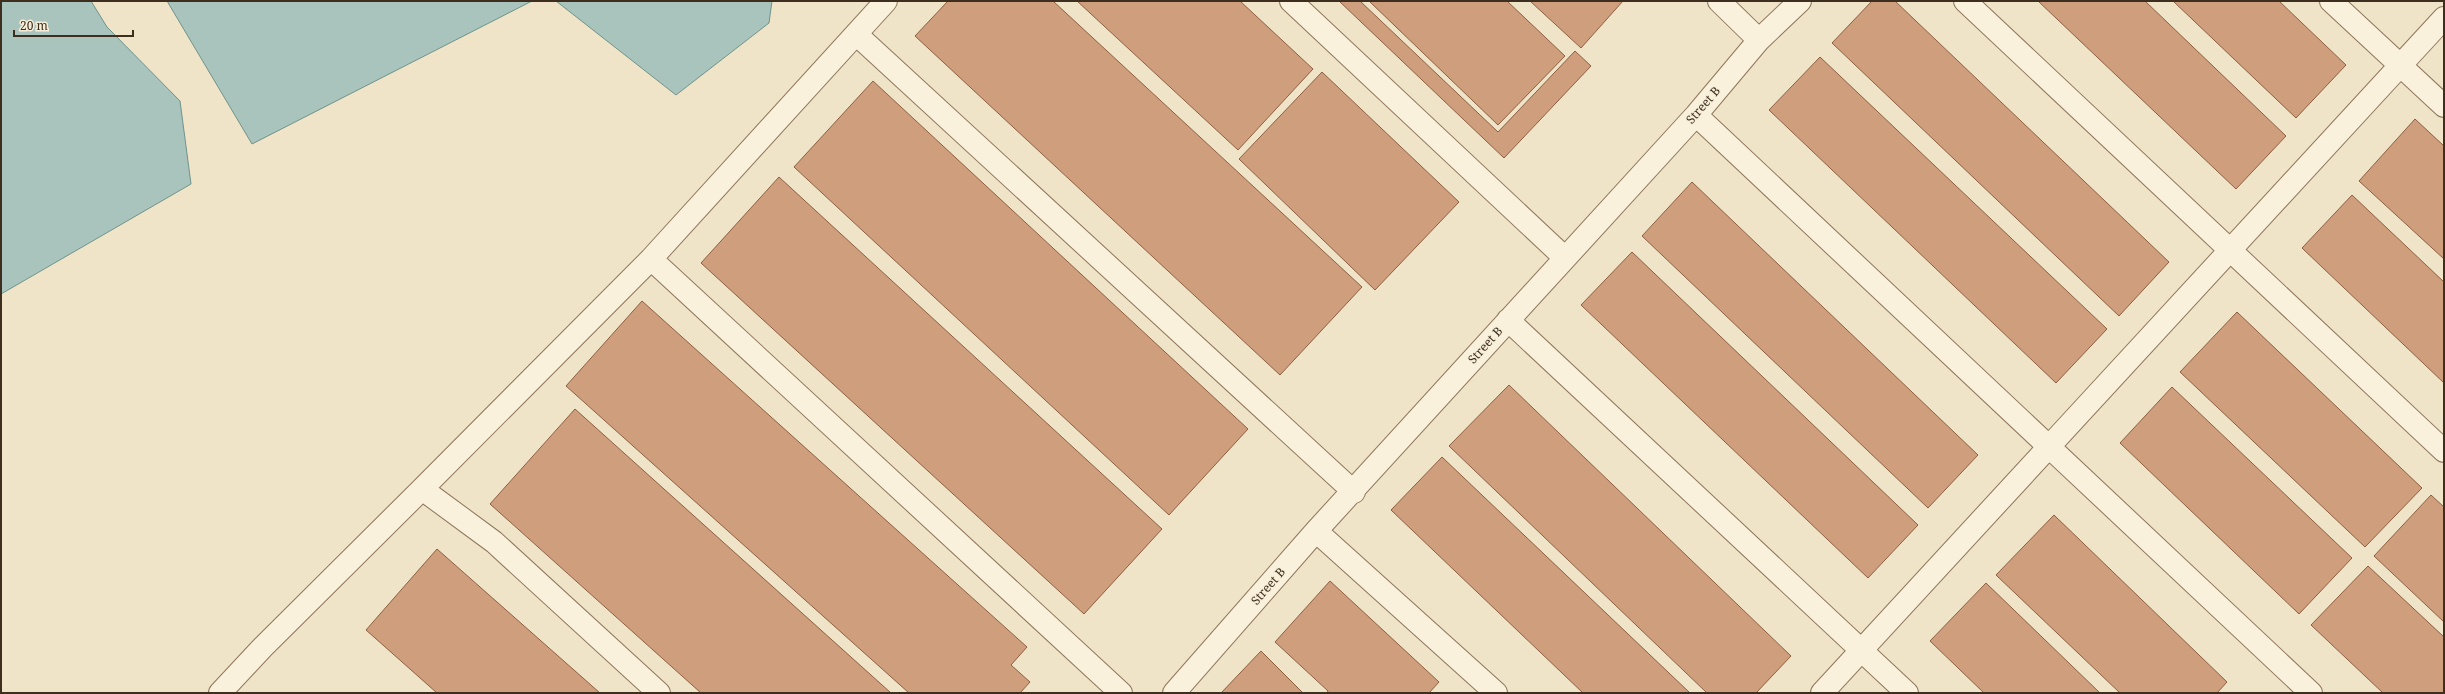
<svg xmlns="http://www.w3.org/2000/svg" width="2445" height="694" viewBox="0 0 2445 694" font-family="'Noto Serif',serif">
<rect width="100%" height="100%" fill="#f0e4c8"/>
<path fill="#a9c4bc" stroke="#6f938a" d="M 1,1 L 91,1 L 107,27 L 180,101 L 191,184 L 1,294 Z
M 167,1 L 532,1 L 252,144 Z
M 556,1 L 772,1 L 769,23 L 676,95 Z"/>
<path fill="#cf9f7d" stroke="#8d5f41" d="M 948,1 L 1053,1 L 1362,287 L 1280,375 L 915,36 Z
M 1077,1 L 1240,1 L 1313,69 L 1238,150 Z
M 1339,1 L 1360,1 L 1498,132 L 1575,51 L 1591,66 L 1504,158 Z
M 1369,1 L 1507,1 L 1565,56 L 1498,125 Z
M 1530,1 L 1623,1 L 1581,48 Z
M 1872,1 L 1895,1 L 2169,262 L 2119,316 L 1832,43 Z
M 2038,1 L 2145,1 L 2286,136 L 2236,189 Z
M 2173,1 L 2279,1 L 2346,65 L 2296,118 Z
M 1820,57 L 2107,329 L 2056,383 L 1769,110 Z
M 1322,72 L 1459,202 L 1375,290 L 1239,159 Z
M 873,81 L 1248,429 L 1169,515 L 794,167 Z
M 2415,119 L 2444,146 L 2444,259 L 2359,181 Z
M 779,177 L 1162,529 L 1084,614 L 701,263 Z
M 1692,182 L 1978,455 L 1928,508 L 1642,236 Z
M 2352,195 L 2444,282 L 2444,383 L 2302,248 Z
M 1632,252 L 1918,525 L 1868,578 L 1581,305 Z
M 642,301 L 1027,647 L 1011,665 L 1030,682 L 1020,693 L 909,693 L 566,386 Z
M 2237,312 L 2422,488 L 2365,547 L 2180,372 Z
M 1509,385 L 1791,656 L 1756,693 L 1707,693 L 1449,446 Z
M 2172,387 L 2352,558 L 2299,614 L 2120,443 Z
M 575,409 L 891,693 L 701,693 L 490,504 Z
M 1442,457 L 1690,693 L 1583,693 L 1391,510 Z
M 2431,495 L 2444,507 L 2444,622 L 2374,556 Z
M 2054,515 L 2227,682 L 2217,693 L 2120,693 L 1996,575 Z
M 437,549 L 600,693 L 437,693 L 366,630 Z
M 2368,566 L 2444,637 L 2444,693 L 2383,693 L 2311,625 Z
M 1330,581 L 1439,682 L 1429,693 L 1327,693 L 1328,691 L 1275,642 Z
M 1986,583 L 2100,693 L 1984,693 L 1930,641 Z
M 1261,651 L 1303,693 L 1221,693 Z"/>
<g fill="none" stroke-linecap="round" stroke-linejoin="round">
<defs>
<path id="street" d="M 1291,1 L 1564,257
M 1719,1 L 1759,40
M 1965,1 L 2444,451
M 2331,1 L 2444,106
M 856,34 L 1354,492
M 1696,115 L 2311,693
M 651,259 L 1121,693
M 1508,320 L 1907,693
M 1316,531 L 1496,693
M 220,693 L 262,648 L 422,489
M 659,693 L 494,542 L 422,489 L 651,259 L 886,1
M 1174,693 L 1316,531 L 1696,115 L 1759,40 L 1800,1
M 1822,693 L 2444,18"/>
</defs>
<use href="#street" stroke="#8d765c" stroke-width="24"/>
<use href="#street" stroke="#faf1dc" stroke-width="22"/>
</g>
<g text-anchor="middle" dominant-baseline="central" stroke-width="3" stroke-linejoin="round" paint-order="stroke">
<g font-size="12" fill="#3d2e20" stroke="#f7eed8">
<text transform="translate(1703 105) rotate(-49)">Street B</text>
<text transform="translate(1485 345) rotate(-48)">Street B</text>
<text transform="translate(1268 586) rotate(-49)">Street B</text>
</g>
</g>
<rect width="2445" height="694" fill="none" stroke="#3d2e20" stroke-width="4"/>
<path d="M14 30v6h119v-6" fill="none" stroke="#3d2e20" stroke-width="2"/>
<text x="20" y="30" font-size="12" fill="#3d2e20" stroke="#f7eed8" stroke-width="3" paint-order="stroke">20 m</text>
</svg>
